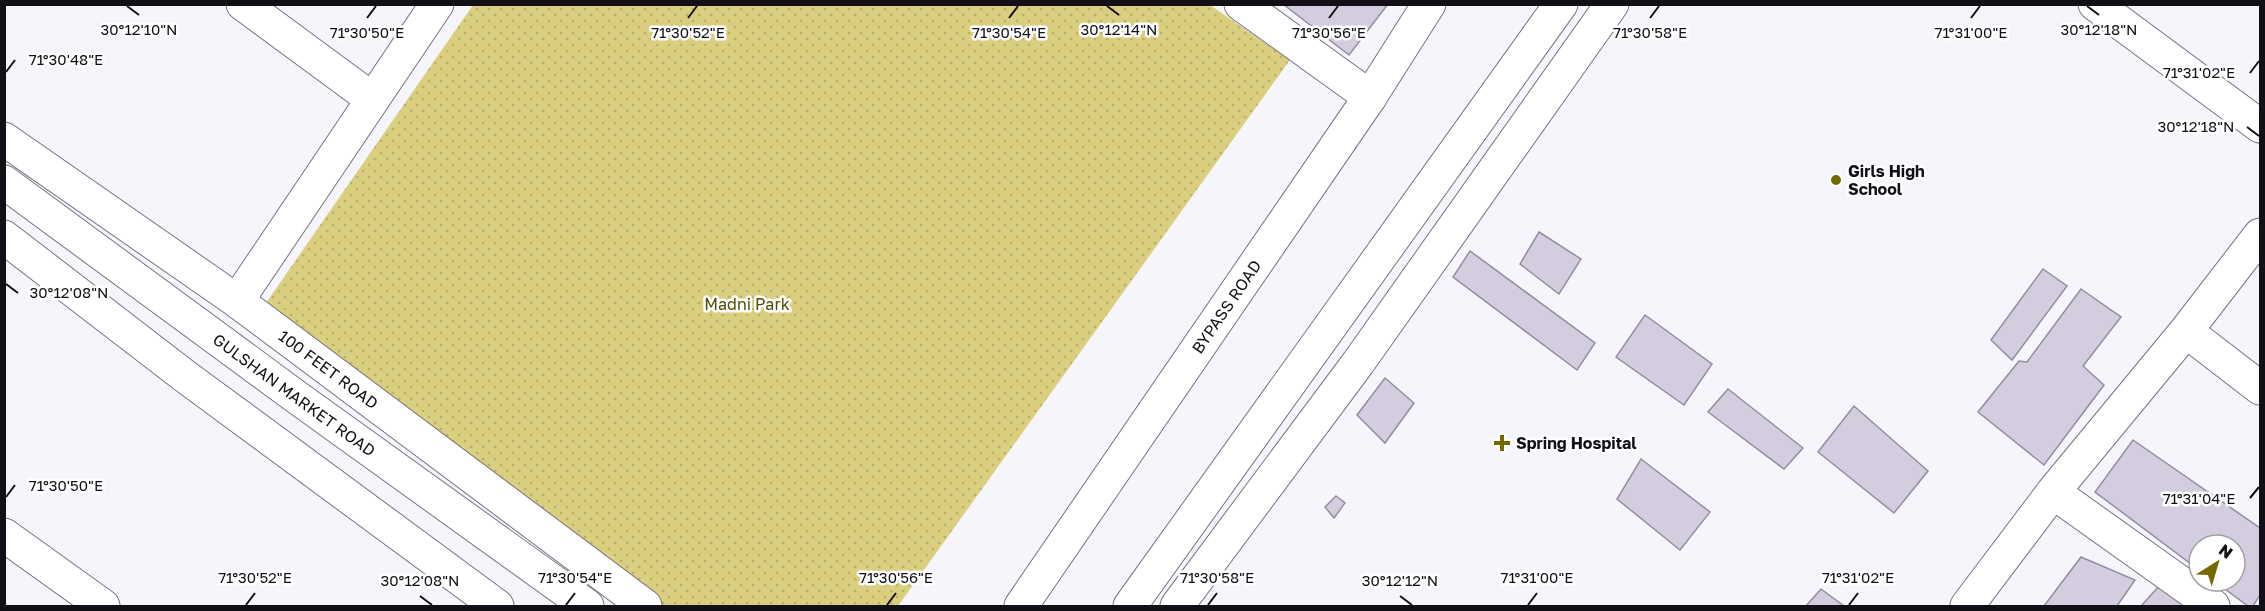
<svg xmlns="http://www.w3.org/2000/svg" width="2265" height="611" viewBox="0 0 2265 611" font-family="'Golos Text',sans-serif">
<defs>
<pattern id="park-dots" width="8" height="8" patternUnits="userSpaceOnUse" patternTransform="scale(1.5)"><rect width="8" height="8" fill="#d9cf7e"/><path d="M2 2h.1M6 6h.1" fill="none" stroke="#b9b16c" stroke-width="1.8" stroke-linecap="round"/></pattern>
</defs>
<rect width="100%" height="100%" fill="#f7f5fc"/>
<path fill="url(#park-dots)" d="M 473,5 L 1210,5 L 1290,60 L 898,606 L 651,606 L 259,313 Z"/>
<path fill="#d3cddf" stroke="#938d9e" stroke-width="1.5" d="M 1283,4 L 1388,4 L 1349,55 Z
M 1539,232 L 1581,259 L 1559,294 L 1520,264 Z
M 1470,251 L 1595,343 L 1577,370 L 1453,277 Z
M 2043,269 L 2067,286 L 2012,360 L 1991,340 Z
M 2081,289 L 2121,317 L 2083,366 L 2104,385 L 2044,465 L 1978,412 L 2019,361 L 2027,362 Z
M 1645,315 L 1712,364 L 1684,405 L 1616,357 Z
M 1385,378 L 1414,403 L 1385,443 L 1357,415 Z
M 1728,389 L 1803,448 L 1784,469 L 1708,412 Z
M 1854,406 L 1928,471 L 1894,513 L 1818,452 Z
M 2133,440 L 2260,528 L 2260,595 L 2253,606 L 2248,606 L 2214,581 L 2235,581 L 2235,545 L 2199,545 L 2199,570 L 2095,492 Z
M 1641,459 L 1710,512 L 1680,550 L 1617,499 Z
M 1336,496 L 1345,503 L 1334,518 L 1325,507 Z
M 2081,557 L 2135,580 L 2117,606 L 2044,606 Z
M 2161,584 L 2191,606 L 2141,606 Z
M 1821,589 L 1844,606 L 1806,606 Z"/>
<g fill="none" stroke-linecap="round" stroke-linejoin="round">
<defs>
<path id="minor" d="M 243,4 L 372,99
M 1241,4 L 1370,97
M 2095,4 L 2260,126
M 237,301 L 437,4
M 2186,331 L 2260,388
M 2053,492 L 2213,606
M 4,535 L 103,606
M 1177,606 L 1358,363 L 1612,4
M 1967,606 L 2053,492 L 2186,331 L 2260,235"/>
<g id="major">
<path id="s1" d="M 4,139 L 237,301 L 645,606"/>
<path id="s2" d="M 4,182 L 295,396 L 587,606"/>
<path d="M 4,237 L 186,377 L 497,606"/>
<path id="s3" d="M 1021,606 L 1370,97 L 1429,4"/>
<path d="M 1130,606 L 1561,4"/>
</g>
</defs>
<use href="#minor" stroke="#787282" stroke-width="35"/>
<use href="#major" stroke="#787282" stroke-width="35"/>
<use href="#minor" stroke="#fff" stroke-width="33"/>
<use href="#major" stroke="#fff" stroke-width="33"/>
</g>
<path fill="none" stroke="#121016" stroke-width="2" d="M 127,6 L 139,15M 1107,6 L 1119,15M 2087,6 L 2099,15M 367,18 L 376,6M 688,18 L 697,6M 1009,18 L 1018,6M 1329,18 L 1338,6M 1650,18 L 1659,6M 1971,18 L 1980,6M 6,72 L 15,60M 2250,73 L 2259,61M 2247,127 L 2259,136M 6,284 L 18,293M 6,497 L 15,485M 2250,498 L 2259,487M 420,596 L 432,605M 1400,596 L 1412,605M 246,605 L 255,593M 566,605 L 575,593M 887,605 L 896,593M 1208,605 L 1217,593M 1528,605 L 1537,593M 1849,605 L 1858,593"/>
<g fill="#756901" stroke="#fff" stroke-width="2">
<circle cx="1836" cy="180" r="6"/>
<path d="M1499 434h6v6h6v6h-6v6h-6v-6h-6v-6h6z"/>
</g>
<g text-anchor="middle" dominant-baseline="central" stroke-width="5" stroke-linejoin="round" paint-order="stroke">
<g font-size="16" font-weight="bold" fill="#121016" stroke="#fff" text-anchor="start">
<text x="1848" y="171">Girls High<tspan x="1848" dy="18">School</tspan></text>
<text x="1516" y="443">Spring Hospital</text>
</g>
<g font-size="16" fill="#524a00" stroke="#fff">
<text x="747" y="304">Madni Park</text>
</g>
<g font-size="16" fill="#121016" stroke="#fff">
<text stroke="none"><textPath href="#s3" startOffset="363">BYPASS ROAD</textPath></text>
<text stroke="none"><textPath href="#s1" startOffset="398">100 FEET ROAD</textPath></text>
<text stroke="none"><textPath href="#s2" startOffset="360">GULSHAN MARKET ROAD</textPath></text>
</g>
</g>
<g font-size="15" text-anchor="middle" fill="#121016" stroke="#fff" stroke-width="5" stroke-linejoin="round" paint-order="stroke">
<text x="1119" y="35">30°12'14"N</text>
<text x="139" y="35">30°12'10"N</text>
<text x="2099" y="35">30°12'18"N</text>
<text x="367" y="38">71°30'50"E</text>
<text x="688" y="38">71°30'52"E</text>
<text x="1009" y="38">71°30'54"E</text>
<text x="1329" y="38">71°30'56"E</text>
<text x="1650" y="38">71°30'58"E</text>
<text x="1971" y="38">71°31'00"E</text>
<text x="66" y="65">71°30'48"E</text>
<text x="2199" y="78">71°31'02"E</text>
<text x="2196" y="132">30°12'18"N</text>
<text x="69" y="298">30°12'08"N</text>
<text x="66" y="491">71°30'50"E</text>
<text x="2199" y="504">71°31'04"E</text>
<text x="255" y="583">71°30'52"E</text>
<text x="575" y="583">71°30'54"E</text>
<text x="896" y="583">71°30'56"E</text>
<text x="1217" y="583">71°30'58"E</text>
<text x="1537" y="583">71°31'00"E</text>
<text x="1858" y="583">71°31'02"E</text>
<text x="420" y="586">30°12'08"N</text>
<text x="1400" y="586">30°12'12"N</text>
</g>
<rect width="2265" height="611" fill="none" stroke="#121016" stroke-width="12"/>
<g transform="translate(2217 563) rotate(37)"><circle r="28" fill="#ffffff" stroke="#a09fa2" stroke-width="1.5"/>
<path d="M0-4.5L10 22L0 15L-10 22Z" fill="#756901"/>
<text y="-9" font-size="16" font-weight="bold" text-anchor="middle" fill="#121016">N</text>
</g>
</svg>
